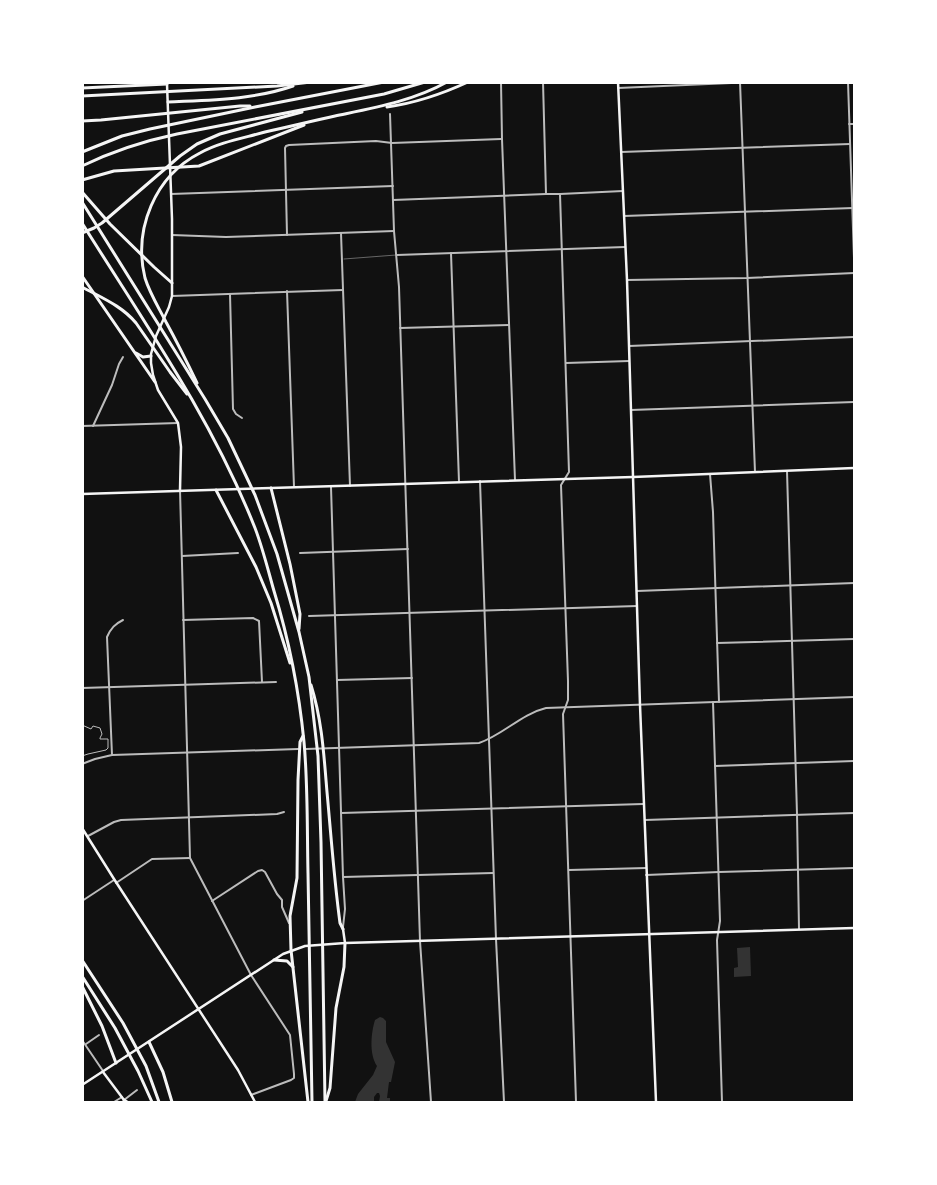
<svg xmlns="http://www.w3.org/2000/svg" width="937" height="1185" viewBox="0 0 937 1185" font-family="Helvetica,sans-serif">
	<rect width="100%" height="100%" fill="#111"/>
	<g fill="#333">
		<path d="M750,947L751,976L734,977V968L738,967L737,948Z"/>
		<path d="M380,1017L383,1018L386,1021V1042L395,1062L391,1082H389L387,1098H390V1102H378H379L380,1096L379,1093H377L374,1097V1101L376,1102H355L358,1094L373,1075L377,1066C369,1054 371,1033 375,1020Z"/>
	</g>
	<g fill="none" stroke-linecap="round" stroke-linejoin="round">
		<path stroke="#bcbcbc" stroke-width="0.5" d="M344,259L396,255"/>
		<path stroke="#bcbcbc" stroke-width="1" d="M82,725L91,729L93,726L100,728L102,734L100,738V739H108V748L106,750L88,754L82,756"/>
		<g stroke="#bcbcbc" stroke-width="2">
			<path d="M501,82L502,139L515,480"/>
			<path d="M543,82L546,194"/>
			<path d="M740,82L755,472"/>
			<path d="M848,82L854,258"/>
			<path d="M618,88L754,82"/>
			<path d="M390,114L394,231L399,287L420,941L431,1102"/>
			<path d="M849,124H854"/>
			<path d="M621,152L850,144"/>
			<path d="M171,194L393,186"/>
			<path d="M560,194L569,472L561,485L568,681V700L563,714L576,1102"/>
			<path d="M393,200L546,194H560L623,191"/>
			<path d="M624,216L853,208"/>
			<path d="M341,233L350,486"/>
			<path d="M172,235L226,237L394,231"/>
			<path d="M287,235L285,148L286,146L289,145L376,141L392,143L501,139"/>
			<path d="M451,253L459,482"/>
			<path d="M397,255L625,247"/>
			<path d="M627,280L747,278L854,273"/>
			<path d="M287,291L294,487"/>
			<path d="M230,294L233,409L236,414L242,418"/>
			<path d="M172,296L343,290"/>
			<path d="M400,328L509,325"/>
			<path d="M629,346L854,337"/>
			<path d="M566,363L629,361"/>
			<path d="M631,410L854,402"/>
			<path d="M82,426L178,423"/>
			<path d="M93,426L112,385L119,364L123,357"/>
			<path d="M787,471L797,814L799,929"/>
			<path d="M710,474L713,512L719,702"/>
			<path d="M480,481L489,740"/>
			<path d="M331,487L343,877L345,909L343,927"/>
			<path d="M300,553L408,549"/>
			<path d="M182,556L238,553"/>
			<path d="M637,591L854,583"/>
			<path d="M309,616L637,606"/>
			<path d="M183,620L253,618L259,621L262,682"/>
			<path d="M717,643L854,639"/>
			<path d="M337,680L412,678"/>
			<path d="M82,688L276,682"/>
			<path d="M713,702L720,921L717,940L722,1102"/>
			<path d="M112,755L107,637C111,628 115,624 123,620"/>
			<path d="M715,766L854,761"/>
			<path d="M341,813L643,804"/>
			<path d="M645,820L854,813"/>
			<path d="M88,836L114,822L121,820L277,814L284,812"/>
			<path d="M569,870L646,868"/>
			<path d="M646,875L719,872L854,868"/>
			<path d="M343,877L493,873"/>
			<path d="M116,883L152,859L190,858"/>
			<path d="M82,901L114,880"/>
			<path d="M212,901L258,871L262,870L265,872L277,894L282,900V907L289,923"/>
			<path d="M251,975L290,1035L294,1074V1078L291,1080L251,1095"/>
			<path d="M82,1040L103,1071"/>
			<path d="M86,1044L99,1035"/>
			<path d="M124,1100L137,1090"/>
			<path d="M114,1102L122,1097"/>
		</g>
		<g stroke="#bcbcbc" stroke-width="2">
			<path d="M180,490L190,858L251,975"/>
			<path d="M489,740L496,939L504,1102"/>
			<path d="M306,749L479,743C503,735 521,714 546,708L854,697"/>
			<path d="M82,764L95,759L112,755L298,749"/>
		</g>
		<g stroke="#f5f5f5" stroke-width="2.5">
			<path d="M167,84L172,219V296L169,307L156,336L151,354V363L153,375L158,390L178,423L181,447L180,490"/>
			<path d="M271,488L633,477L854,468"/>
			<path d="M82,828L114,879L238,1070L255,1102"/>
			<path d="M345,943L854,928"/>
		</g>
		<g stroke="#f5f5f5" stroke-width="2.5">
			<path d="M618,82L627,280L640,705L656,1102"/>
			<path d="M82,494L271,488"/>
			<path d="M103,1072L124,1100"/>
			<path d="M82,1085L283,954L305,946L345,943L343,929"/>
		</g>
		<g stroke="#f5f5f5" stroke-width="3">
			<path d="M82,88L167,84"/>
			<path d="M82,96L277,86L311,82"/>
			<path d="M168,102C209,100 253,100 293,86"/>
			<path d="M387,107C416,103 442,94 468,82"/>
			<path d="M82,121L101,120L240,106H250"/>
			<path d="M82,152L122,136L150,129L255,107L384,82"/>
			<path d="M82,166C113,151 144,141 177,134L384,94L425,82"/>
			<path d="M82,180L114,171L199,166L304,125"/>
			<path d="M82,192L110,224L154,267L172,283"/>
			<path d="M82,202L205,399L228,438L255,495L277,554L299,632L309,677L318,756L321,842L325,1102"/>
			<path d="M82,223C144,322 212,419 255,528C263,549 268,570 274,591C289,640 299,691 304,742C308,785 307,830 308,873C310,950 311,1026 312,1102"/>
			<path d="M82,233L94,228L102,223L180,156L197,144L220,134L302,112"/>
			<path d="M82,276L155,382"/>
			<path d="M82,287C102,298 122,306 136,323L170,372L187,394"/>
			<path d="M136,353L143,357L151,356"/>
			<path d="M197,383C187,362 177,342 166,322C159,308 150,294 145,278C133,229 155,176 200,153C220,142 244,138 265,132C288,127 312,121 335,116C373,108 413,101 447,82"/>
			<path d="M271,488L290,564L300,614L299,629"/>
			<path d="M216,490L256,567L271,603L290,663"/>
			<path d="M311,685C322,720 324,756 327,792C331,835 334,879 340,923L343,929"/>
			<path d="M303,736L300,742L298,780L297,878L290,916L291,950L308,1102"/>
			<path d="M82,960L123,1023L146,1066L159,1102"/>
			<path d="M274,960L287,961L293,967"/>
			<path d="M82,976L115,1028L138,1071L152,1102"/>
			<path d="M82,986L102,1026L116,1063"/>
			<path d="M149,1042L163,1072L172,1102"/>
			<path d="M124,1100L127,1102"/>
			<path d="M326,1101L330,1088L336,1008L344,967L345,943"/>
		</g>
	</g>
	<rect width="937" height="1185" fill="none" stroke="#ffffff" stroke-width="168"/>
</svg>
